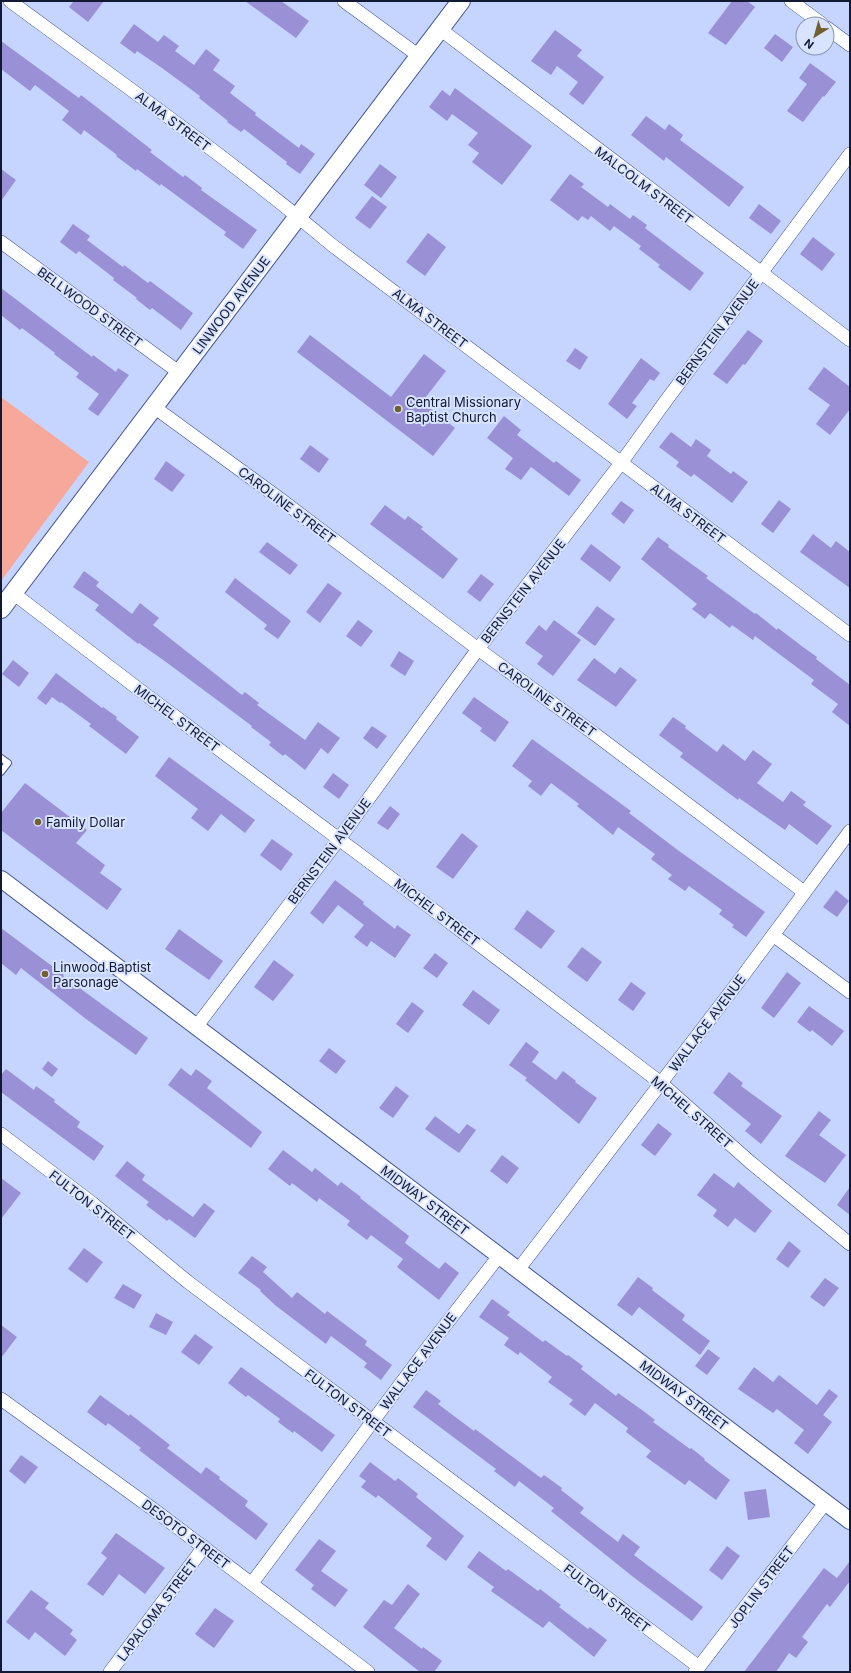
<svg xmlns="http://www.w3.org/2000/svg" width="851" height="1673" viewBox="0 0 851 1673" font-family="Inter,sans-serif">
	<rect width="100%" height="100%" fill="#c6d5ff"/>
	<path fill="#f6a89b" d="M1,397L89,462L1,581Z"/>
	<g fill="#9990d5">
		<path d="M74,1H104L88,22L69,7Z"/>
		<path d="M245,1H281L309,21L296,38Z"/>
		<path d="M732,1H747L755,7L726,45L708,33Z"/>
		<path d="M134,24L158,42L164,35L179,46L175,51L194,65L206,49L220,60L213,70L235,86L230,93L256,113L255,115L299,148L301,144L315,154L300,174L286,164L287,162L244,129L241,132L227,122L228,121L199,98L200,96L162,68L137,51L135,54L120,43Z"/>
		<path d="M555,30L582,50L577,56L604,77L583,105L569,94L578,82L557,66L551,75L531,61Z"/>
		<path d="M775,34L793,47L782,62L764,48Z"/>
		<path d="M1,41L79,98L81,95L152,150L150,152L183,177L185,175L202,188L201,190L257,230L243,249L224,235L226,232L161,184L160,186L137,169L136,171L116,156L117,155L84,130L81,135L62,120L69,111L35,85L30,91L1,69Z"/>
		<path d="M810,63L836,82L824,97L823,96L803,122L787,111L807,84L799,78Z"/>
		<path d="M455,88L532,146L502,185L472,162L479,153L468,145L478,133L452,114L447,121L429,107L442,90L450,96Z"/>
		<path d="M646,116L665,130L669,124L683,135L680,140L744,187L729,207L666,157L664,161L631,135Z"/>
		<path d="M380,164L397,177L381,198L364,185Z"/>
		<path d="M1,169L16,180L1,201Z"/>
		<path d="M570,174L584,184L581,187L608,207L610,204L630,219L633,215L647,225L645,228L704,273L690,291L658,267L660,265L639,249L641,246L614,226L610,231L591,216L588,220L582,216L578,221L550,200Z"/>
		<path d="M372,196L387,207L370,229L355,218Z"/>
		<path d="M759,204L781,221L771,234L749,218Z"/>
		<path d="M73,224L90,236L87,240L123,267L124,265L148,283L150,281L193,313L181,330L152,308L150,310L136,299L137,298L113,280L114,278L79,251L76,254L60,242Z"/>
		<path d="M428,233L446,247L425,276L406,262Z"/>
		<path d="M813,237L835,254L822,271L800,254Z"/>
		<path d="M1,288L92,357L93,355L116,372L118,368L129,375L98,416L88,409L99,394L76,377L79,373L54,354L55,353L22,328L20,330L1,315Z"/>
		<path d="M748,330L763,341L745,365L743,364L727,384L713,374Z"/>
		<path d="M310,335L391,397L424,354L446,371L422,402L455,428L433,456L297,352Z"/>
		<path d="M575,348L588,357L580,370L566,361Z"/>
		<path d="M641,358L660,373L654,381L650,379L632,403L637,406L627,419L608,404Z"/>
		<path d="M824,367L850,387V409L830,435L816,424L830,405L808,389Z"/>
		<path d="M504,416L521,430L517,435L554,463L556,461L581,480L569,496L531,467L521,480L505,469L513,458L487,438Z"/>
		<path d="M671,432L691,447L696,439L711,450L707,456L731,474L733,471L748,482L732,503L694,474L691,477L676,466L679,462L659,447Z"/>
		<path d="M310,445L329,459L319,473L300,459Z"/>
		<path d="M166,461L185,475L172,492L154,479Z"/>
		<path d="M779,500L791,509L773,533L761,524Z"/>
		<path d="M621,501L634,510L624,524L611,514Z"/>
		<path d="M385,505L405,520L408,516L423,527L421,529L458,559L443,579L370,524Z"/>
		<path d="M813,534L831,548L836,541L850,552V588L800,552Z"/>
		<path d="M658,537L669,545L668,547L708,576L706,578L755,614L756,613L777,630L778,628L803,647L817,657L816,659L850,685V726L832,712L838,704L811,684L814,680L755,636L753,640L732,625L730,628L710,613L705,619L692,609L697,604L641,559Z"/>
		<path d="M267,542L298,565L290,575L259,552Z"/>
		<path d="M591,544L621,567L610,582L580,559Z"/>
		<path d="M84,571L99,582L96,586L132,614L140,603L159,618L153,625L242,695L245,692L259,703L257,705L305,740L318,722L340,738L328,754L321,748L305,770L285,754L283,756L269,745L271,742L251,727L252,726L166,662L139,643L138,644L95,610L99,605L73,587Z"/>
		<path d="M481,574L494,584L480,602L467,592Z"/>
		<path d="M235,578L291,621L278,639L264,629L267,625L225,592Z"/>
		<path d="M328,583L342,593L320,623L306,612Z"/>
		<path d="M597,606L615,619L595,646L577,633Z"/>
		<path d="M358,620L373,631L361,647L346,636Z"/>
		<path d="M554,620L581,640L553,676L537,664L543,656L525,643L539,625L546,631Z"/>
		<path d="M399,651L414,661L405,676L390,666Z"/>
		<path d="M594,658L615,674L620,667L637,680L616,707L577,680Z"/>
		<path d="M13,660L29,673L19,687L2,674Z"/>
		<path d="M56,673L102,708L103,707L117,717L116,719L139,737L126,754L89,726L91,724L61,702L60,703L52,697L46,705L37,698Z"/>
		<path d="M474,697L509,722L495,742L480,731L482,728L462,713Z"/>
		<path d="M673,717L686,726L685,728L717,752L723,744L745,761L753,750L772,764L757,783L783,802L791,791L806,802L803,805L832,826L817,845L789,824L785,830L739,798L738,800L680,757L683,753L659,735Z"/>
		<path d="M372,726L387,736L377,749L363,738Z"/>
		<path d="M532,739L631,811L629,813L679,851L765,912L746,937L732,927L734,925L719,914L722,910L689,886L685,891L668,879L672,875L651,859L655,854L618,827L613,835L577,806L579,804L551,783L541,796L528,786L532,781L512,766Z"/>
		<path d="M169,757L255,820L245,833L221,814L208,831L191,818L198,809L155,776Z"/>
		<path d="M333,773L349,785L339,799L323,787Z"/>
		<path d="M25,783L87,830L76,843L105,865L100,873L122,889L107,910L1,830V813Z"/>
		<path d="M390,806L400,814L388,830L377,823Z"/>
		<path d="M462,833L478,846L453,879L436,867Z"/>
		<path d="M272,839L293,854L281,871L260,855Z"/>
		<path d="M335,880L364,902L363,904L395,929L397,925L411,935L395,958L371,941L367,947L354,937L364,925L338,905L323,924L310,913Z"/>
		<path d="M836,890L849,901L837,917L823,907Z"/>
		<path d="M527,910L555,931L541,949L514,929Z"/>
		<path d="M1,928L64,975L63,976L148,1038L136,1055L86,1019L21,968L16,975L1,963Z"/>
		<path d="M179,929L223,961L209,980L165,949Z"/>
		<path d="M582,947L602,962L587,982L567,967Z"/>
		<path d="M435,953L448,963L437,978L423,968Z"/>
		<path d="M274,960L294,975L273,1001L254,987Z"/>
		<path d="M787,972L801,983L774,1018L761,1008Z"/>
		<path d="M631,982L646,993L633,1011L618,1000Z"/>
		<path d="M473,990L500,1010L489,1025L462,1005Z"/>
		<path d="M412,1002L424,1011L408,1033L396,1024Z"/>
		<path d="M809,1006L844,1031L832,1046L812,1030L810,1032L797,1022Z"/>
		<path d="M526,1042L539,1052L532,1062L556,1080L563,1071L576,1081L575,1082L597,1098L579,1124L525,1080L527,1078L509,1065Z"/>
		<path d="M329,1048L346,1061L336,1074L319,1061Z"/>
		<path d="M48,1061L58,1069L52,1077L42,1069Z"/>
		<path d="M181,1068L191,1076L196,1069L212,1081L207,1088L262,1132L251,1148L168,1085Z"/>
		<path d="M6,1069L34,1090L36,1086L55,1100L54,1102L80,1122L77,1127L104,1146L94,1161L1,1092V1075Z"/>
		<path d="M729,1072L743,1083L741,1086L782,1116L761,1144L745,1131L751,1124L713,1093Z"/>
		<path d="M396,1086L409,1096L393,1118L379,1108Z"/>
		<path d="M819,1111L831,1120L819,1135L846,1155L825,1183L785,1156Z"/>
		<path d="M435,1116L459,1134L467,1124L476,1130L459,1153L425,1129Z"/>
		<path d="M658,1123L672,1134L655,1156L641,1145Z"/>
		<path d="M283,1150L312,1172L315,1168L338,1186L341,1182L361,1197L360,1198L409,1236L405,1243L439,1269L445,1262L459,1273L439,1300L397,1267L403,1259L371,1235L367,1240L347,1225L350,1221L319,1198L317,1202L292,1183L290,1186L268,1169Z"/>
		<path d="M502,1155L519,1168L507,1184L490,1171Z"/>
		<path d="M127,1161L145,1175L142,1180L193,1217L204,1203L215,1211L195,1238L169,1219L167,1221L146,1205L149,1202L115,1176Z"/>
		<path d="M714,1173L734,1188L738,1182L772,1211L755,1233L735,1218L728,1227L713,1216L717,1210L697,1195Z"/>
		<path d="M1,1178L21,1193L1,1219Z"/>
		<path d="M850,1187V1215L837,1205Z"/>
		<path d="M789,1241L801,1251L788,1268L776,1259Z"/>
		<path d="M84,1248L103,1262L87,1283L68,1269Z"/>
		<path d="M252,1256L267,1267L263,1272L292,1298L297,1292L325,1314L327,1311L367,1341L365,1345L392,1365L381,1380L364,1367L367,1363L331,1336L326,1344L275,1305L260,1291L261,1290L238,1273Z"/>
		<path d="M638,1277L653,1288L652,1290L685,1315L682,1320L710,1341L700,1355L639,1307L632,1316L617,1305Z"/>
		<path d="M825,1278L839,1288L824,1307L810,1297Z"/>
		<path d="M123,1284L142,1295L134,1309L114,1298Z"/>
		<path d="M492,1299L510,1312L507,1315L543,1342L545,1340L567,1356L568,1355L583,1366L581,1369L616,1396L618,1393L642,1410L655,1420L653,1422L690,1449L691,1448L705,1459L704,1460L730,1480L716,1500L689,1480L685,1485L646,1457L651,1451L626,1432L628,1428L595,1403L585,1416L569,1404L573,1400L548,1382L552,1377L520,1352L518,1355L504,1345L509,1338L479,1317Z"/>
		<path d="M156,1313L173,1322L166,1335L149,1327Z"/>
		<path d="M1,1325L17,1337L1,1358Z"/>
		<path d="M195,1334L213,1347L199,1365L181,1352Z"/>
		<path d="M708,1349L720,1358L707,1375L695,1366Z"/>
		<path d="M241,1367L335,1435L322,1452L294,1431L293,1433L278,1422L280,1419L248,1395L246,1397L228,1383Z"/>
		<path d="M754,1367L773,1382L779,1375L817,1405L829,1389L838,1396L823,1415L832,1422L808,1454L794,1443L804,1430L777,1409L773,1413L738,1389Z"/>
		<path d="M426,1390L441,1401L438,1404L474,1431L475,1429L541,1478L544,1475L562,1488L561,1490L584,1508L580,1513L618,1542L623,1534L640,1547L634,1555L703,1607L692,1621L632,1576L551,1511L554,1508L519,1481L515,1487L494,1471L496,1469L413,1407Z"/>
		<path d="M100,1395L129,1416L130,1414L143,1424L170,1445L167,1448L201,1474L206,1467L220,1477L219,1479L248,1501L245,1506L268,1524L256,1540L139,1450L141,1448L108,1423L106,1426L87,1412Z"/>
		<path d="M21,1455L38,1467L25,1484L9,1471Z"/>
		<path d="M370,1462L395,1481L398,1478L418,1494L416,1497L464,1536L446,1561L426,1546L432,1538L378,1495L376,1498L361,1487L366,1481L359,1476Z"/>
		<path d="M766,1489L770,1517L748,1520L744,1492Z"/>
		<path d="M116,1533L165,1568L145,1594L119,1574L103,1596L87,1584L107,1558L101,1553Z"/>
		<path d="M319,1539L336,1551L321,1571L348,1590L335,1607L311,1589L314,1585L295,1570Z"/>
		<path d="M727,1546L740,1556L722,1580L709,1570Z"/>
		<path d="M479,1551L506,1571L508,1569L538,1591L540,1589L561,1605L559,1607L588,1629L590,1627L607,1640L594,1657L549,1621L543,1628L491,1591L494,1587L467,1567Z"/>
		<path d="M850,1561V1581L830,1607L827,1604L802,1637L808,1642L796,1658L789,1653L776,1672H744L824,1568L837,1578Z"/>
		<path d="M408,1584L420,1594L394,1628L422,1649L423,1647L442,1661L434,1672H420L363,1627L384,1600L392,1605Z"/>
		<path d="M31,1590L49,1603L45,1608L73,1630L70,1634L77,1640L65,1656L35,1632L29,1640L6,1622Z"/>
		<path d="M215,1608L234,1621L214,1648L195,1634Z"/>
	</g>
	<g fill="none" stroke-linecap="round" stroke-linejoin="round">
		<defs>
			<path id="service" d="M1,758L8,763L1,772"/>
			<g id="minor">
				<path d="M10,1C118,81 229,158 332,245L850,635"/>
				<path d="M344,1L419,56"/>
				<path d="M791,1L822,24"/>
				<path d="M827,28L850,45"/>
				<path d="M440,29L850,340"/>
				<path d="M1,242L180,373"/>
				<path d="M154,407L280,499L478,649L596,735L804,892"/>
				<path d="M13,593L141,691L423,902L661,1083L750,1162L850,1244"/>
				<path d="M773,935L850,992"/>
				<path d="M196,1027L339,839L478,649L621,463L665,402L850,154"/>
				<path d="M1,1134L92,1203L188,1282L699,1667"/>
				<path d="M518,1270L742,977L850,831"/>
				<path d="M1,1399L157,1512L368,1672"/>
				<path d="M252,1583L429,1346L499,1256"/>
				<path d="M110,1672L204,1547"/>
				<path d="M695,1672L826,1502"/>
			</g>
			<path id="tertiary" d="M1,879L850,1521"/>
			<path id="secondary" d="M1,609L461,1"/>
		</defs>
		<use href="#service" stroke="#435592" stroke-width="8"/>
		<use href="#minor" stroke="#435592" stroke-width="14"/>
		<use href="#tertiary" stroke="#435592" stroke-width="18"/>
		<use href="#secondary" stroke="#435592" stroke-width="20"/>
		<use href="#service" stroke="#fff" stroke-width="6"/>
		<use href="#minor" stroke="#fff" stroke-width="13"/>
		<use href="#tertiary" stroke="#fff" stroke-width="16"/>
		<use href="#secondary" stroke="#fff" stroke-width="18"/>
	</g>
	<g fill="#715f2d" stroke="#d8e3ff" stroke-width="1.5">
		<circle cx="398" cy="409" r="4"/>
		<circle cx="38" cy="822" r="4"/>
		<circle cx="45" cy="974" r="4"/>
	</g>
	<g text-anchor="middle" stroke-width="4" stroke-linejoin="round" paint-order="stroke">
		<g font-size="13" fill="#121932" stroke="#d8e3ff">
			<text transform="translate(173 121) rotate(37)" y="5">ALMA STREET</text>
			<text transform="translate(644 185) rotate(37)" y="5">MALCOLM STREET</text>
			<text transform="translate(231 305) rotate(-53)" y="5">LINWOOD AVENUE</text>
			<text transform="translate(90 307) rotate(36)" y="5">BELLWOOD STREET</text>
			<text transform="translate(430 318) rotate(37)" y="5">ALMA STREET</text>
			<text transform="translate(717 332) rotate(-53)" y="5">BERNSTEIN AVENUE</text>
			<text transform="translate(287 505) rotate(37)" y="5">CAROLINE STREET</text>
			<text transform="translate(688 513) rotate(37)" y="5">ALMA STREET</text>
			<text transform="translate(523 591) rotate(-52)" y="5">BERNSTEIN AVENUE</text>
			<text transform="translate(547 699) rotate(36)" y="5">CAROLINE STREET</text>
			<text transform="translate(177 718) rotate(37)" y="5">MICHEL STREET</text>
			<text transform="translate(329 851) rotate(-53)" y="5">BERNSTEIN AVENUE</text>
			<text transform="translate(437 912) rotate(37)" y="5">MICHEL STREET</text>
			<text transform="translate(707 1023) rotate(-53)" y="5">WALLACE AVENUE</text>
			<text transform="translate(692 1112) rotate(41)" y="5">MICHEL STREET</text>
			<text transform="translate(425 1200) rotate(37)" y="5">MIDWAY STREET</text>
			<text transform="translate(92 1205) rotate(38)" y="5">FULTON STREET</text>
			<text transform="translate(418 1361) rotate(-53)" y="5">WALLACE AVENUE</text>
			<text transform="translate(684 1395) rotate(37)" y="5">MIDWAY STREET</text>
			<text transform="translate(348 1403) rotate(37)" y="5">FULTON STREET</text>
			<text transform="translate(186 1534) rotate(37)" y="5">DESOTO STREET</text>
			<text transform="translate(761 1587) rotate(-53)" y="5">JOPLIN STREET</text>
			<text transform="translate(607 1598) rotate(37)" y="5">FULTON STREET</text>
			<text transform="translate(157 1610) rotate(-53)" y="5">LAPALOMA STREET</text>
		</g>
		<g font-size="13" fill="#121932" stroke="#d8e3ff" text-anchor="start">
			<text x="406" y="407">Central Missionary<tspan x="406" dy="15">Baptist Church</tspan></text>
			<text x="46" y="827">Family Dollar</text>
			<text x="53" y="972">Linwood Baptist<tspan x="53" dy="15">Parsonage</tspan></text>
		</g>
	</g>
	<rect width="851" height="1673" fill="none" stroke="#121932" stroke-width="4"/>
	<g transform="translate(815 36) rotate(217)"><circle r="19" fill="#d8e3ff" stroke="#8992ad"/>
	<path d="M0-3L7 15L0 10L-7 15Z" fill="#715f2d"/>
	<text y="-6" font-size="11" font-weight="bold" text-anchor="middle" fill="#121932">N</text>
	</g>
</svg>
